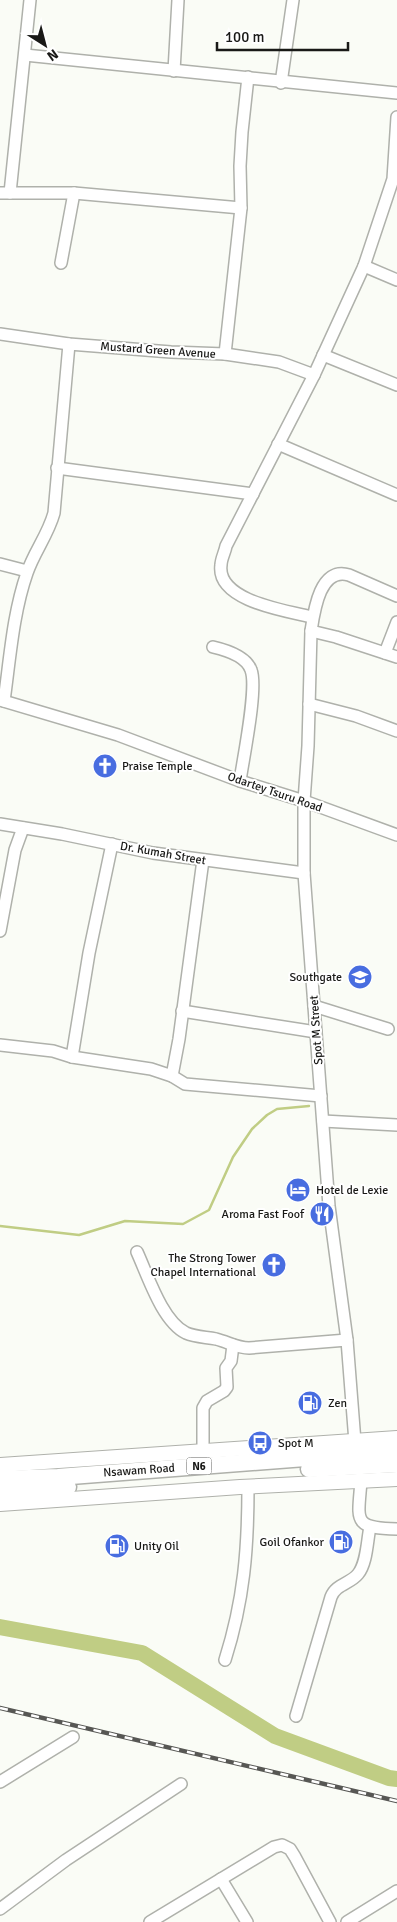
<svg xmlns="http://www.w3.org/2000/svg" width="397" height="1922" viewBox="0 0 397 1922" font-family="Signika,sans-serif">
	<rect width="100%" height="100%" fill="#fafcf6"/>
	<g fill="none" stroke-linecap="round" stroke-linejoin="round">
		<path stroke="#c0cd84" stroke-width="2.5" d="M0,1226L79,1235L125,1221L183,1224L209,1210L233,1157L252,1129L267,1115L277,1109L309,1106"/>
		<path stroke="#c0cd84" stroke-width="16" d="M0,1627L142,1653L275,1736L389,1778L397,1779"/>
		<defs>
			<g id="minor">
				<path d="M25,55L397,93"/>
				<path d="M174,71L178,0"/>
				<path d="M281,83L293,0"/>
				<path d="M0,193H74L241,208"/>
				<path d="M10,193L30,0"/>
				<path d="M61,263L74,193"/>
				<path d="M364,266L397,280"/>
				<path d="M0,334L69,344L171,352L225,354L279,362L314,375"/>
				<path d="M225,354L241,208L240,166L242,132L248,77"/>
				<path d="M323,355L397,385"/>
				<path d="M278,444L397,495"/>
				<path d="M57,468L253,494"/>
				<path d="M0,564L27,571"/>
				<path d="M312,617C287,611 216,601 221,565C221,559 225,552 226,546L314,375L364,266L393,179L397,117"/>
				<path d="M311,631L336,637L397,657"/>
				<path d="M213,647C226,650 246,656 251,670C258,688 243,759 240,781"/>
				<path d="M385,653L397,622"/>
				<path d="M0,700L118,735L240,781L304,801L397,835"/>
				<path d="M4,701C10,658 13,613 27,573C34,552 48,535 54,513L69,344"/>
				<path d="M309,704L356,716L397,731"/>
				<path d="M0,824L62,834L153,853L304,873"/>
				<path d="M0,931L15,850L23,828"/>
				<path d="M314,1006L388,1029"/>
				<path d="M182,1011L316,1032"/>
				<path d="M0,1045L53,1051L72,1057L151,1069L172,1076L179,1039L203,860"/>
				<path d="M72,1057L89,953L112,844"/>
				<path d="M172,1076L185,1084L321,1096"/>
				<path d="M323,1121L397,1125"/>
				<path d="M137,1252C148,1276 162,1321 186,1333C195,1337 206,1337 216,1339C228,1342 237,1348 249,1348L347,1340"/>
				<path d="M355,1442L347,1340L329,1206L304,873V801L308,746L311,631C314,611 320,566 349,575L397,596"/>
				<path d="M203,1451V1408L207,1401L224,1391L227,1387L226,1368L231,1361L233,1345"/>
				<path d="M361,1481C358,1521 352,1528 397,1529"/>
				<path d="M225,1660C244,1600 248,1549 248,1487"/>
				<path d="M296,1716L331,1597C336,1584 350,1584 358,1574C367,1563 367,1541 370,1527"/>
				<path d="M0,1782L73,1737"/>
				<path d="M221,1879L247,1922"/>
				<path d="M0,1909L66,1860L181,1784"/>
				<path d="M150,1922L274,1847L282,1845L290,1849L295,1857L330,1922"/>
				<path d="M347,1922L397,1891"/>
			</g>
			<g id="major">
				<path d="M0,1465L397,1438"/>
				<path d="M0,1504L240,1487L397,1479"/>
			</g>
			<g id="highway">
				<path d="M309,1469L397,1464"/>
				<path d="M0,1479L58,1477L397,1451"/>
				<path d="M0,1492L68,1487"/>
			</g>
		</defs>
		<use href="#minor" stroke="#afb1ab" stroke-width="14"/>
		<use href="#major" stroke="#afb1ab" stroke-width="16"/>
		<use href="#highway" stroke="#afb1ab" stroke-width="19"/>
		<use href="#minor" stroke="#fff" stroke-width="11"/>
		<use href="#major" stroke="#fff" stroke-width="14"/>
		<use href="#highway" stroke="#fff" stroke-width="16"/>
		<defs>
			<path id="rail" d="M0,1708L397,1801"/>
		</defs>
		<use href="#rail" stroke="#575754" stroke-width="4.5"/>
		<use href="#rail" stroke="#fff" stroke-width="2.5" stroke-dasharray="8" stroke-linecap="butt"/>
	</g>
	<defs>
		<symbol id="church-disc" viewBox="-11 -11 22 22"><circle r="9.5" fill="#486de0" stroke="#fff"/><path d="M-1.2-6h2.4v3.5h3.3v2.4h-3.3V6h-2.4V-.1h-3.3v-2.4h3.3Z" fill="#fff"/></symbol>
		<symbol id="school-disc" viewBox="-11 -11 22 22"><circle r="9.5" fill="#486de0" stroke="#fff"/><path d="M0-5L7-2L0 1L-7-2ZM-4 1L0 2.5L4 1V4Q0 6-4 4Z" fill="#fff"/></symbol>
		<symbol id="hotel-disc" viewBox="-11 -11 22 22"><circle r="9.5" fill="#486de0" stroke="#fff"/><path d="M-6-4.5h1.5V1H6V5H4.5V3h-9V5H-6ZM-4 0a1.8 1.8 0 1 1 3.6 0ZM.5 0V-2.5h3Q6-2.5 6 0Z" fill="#fff"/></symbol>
		<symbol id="restaurant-disc" viewBox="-11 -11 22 22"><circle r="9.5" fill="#486de0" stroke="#fff"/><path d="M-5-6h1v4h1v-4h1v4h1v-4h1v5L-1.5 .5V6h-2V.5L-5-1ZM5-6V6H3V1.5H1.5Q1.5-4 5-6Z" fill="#fff"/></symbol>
		<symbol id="fuel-disc" viewBox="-11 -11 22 22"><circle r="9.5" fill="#486de0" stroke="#fff"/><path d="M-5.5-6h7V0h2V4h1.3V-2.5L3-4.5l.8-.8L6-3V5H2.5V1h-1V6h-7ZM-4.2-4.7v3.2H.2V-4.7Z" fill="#fff"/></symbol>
		<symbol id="bus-disc" viewBox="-11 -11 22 22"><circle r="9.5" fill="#486de0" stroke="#fff"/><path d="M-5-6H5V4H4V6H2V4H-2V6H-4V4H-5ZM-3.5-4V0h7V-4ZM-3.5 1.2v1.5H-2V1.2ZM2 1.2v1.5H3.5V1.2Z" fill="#fff"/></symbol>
	</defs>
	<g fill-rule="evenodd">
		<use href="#church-disc" x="91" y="752" width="28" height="28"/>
		<use href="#school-disc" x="346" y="963" width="28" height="28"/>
		<use href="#hotel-disc" x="284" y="1176" width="28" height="28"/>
		<use href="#restaurant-disc" x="308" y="1200" width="28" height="28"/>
		<use href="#church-disc" x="260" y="1251" width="28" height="28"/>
		<use href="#fuel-disc" x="296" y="1389" width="28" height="28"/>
		<use href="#bus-disc" x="246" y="1429" width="28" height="28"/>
		<use href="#fuel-disc" x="327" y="1528" width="28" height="28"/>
		<use href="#fuel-disc" x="103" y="1532" width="28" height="28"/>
	</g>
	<g text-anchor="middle" stroke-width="4" stroke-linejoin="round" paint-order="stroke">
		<rect fill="#fff" stroke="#5e5e5d" stroke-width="1" x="186.5" y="1457.5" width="25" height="17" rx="4"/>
		<g font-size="11" font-weight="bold" fill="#191917">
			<text x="199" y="1470">N6</text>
		</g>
		<g font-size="12" fill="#191917" stroke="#fff">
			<text transform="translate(158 350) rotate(4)" y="4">Mustard Green Avenue</text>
			<text transform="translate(275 792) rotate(19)" y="4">Odartey Tsuru Road</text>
			<text transform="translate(163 853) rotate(10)" y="4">Dr. Kumah Street</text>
			<text transform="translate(316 1030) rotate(-94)" y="4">Spot M Street</text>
			<text transform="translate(139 1470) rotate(-4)" y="4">Nsawam Road</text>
		</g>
		<g font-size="12" fill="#191917" stroke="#fff" text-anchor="start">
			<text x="122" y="770">Praise Temple</text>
			<text x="342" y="981" text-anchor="end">Southgate</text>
			<text x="316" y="1194">Hotel de Lexie</text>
			<text x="304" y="1218" text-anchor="end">Aroma Fast Foof</text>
			<text x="256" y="1262" text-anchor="end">The Strong Tower<tspan x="256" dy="14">Chapel International</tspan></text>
			<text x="328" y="1407">Zen</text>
			<text x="278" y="1447">Spot M</text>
			<text x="324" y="1546" text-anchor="end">Goil Ofankor</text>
			<text x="134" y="1550">Unity Oil</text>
		</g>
	</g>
	<g transform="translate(45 45) rotate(144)" stroke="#ffffff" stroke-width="4" paint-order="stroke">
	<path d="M0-4L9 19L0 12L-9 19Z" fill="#191917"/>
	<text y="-8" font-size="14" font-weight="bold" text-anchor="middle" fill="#191917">N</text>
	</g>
	<path d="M217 42v8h131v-8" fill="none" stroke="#191917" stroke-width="2.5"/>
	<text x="225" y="42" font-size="15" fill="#191917" stroke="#ffffff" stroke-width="4" paint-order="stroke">100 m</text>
</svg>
